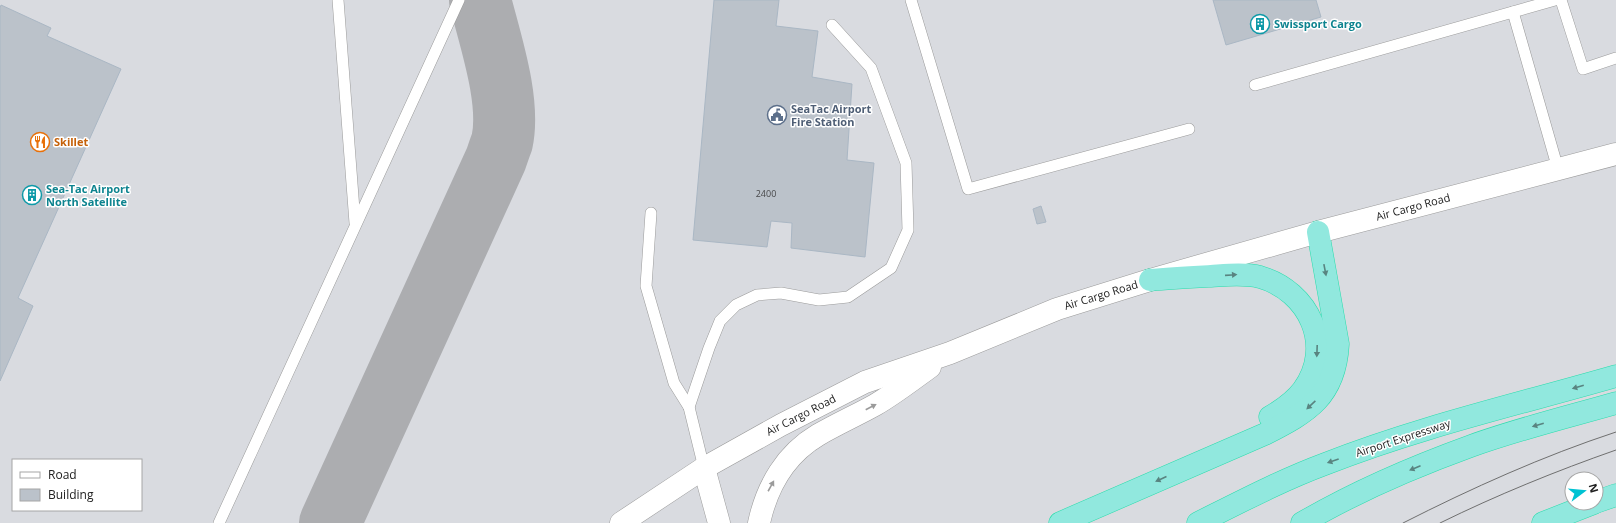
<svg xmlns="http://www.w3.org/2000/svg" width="1616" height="523" viewBox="0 0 1616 523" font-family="'Open Sans',sans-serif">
	<rect width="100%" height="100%" fill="#e8ebf2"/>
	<path fill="#d9dbe0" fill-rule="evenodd" d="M0,0H1616V523H0ZM13,460H141V510H13ZM1572,479H1596V503H1572Z"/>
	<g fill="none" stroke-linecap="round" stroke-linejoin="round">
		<path stroke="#acadb0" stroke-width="62" d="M330,523L496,159C498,153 500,147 502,142C511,101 490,40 480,0"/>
	</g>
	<g fill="#bbc2ca" stroke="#aab7c4">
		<path d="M714,0H779L776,26L818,31L812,77L852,84L847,160L874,163L865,257L791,248L792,223L771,221L767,247L693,240Z"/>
		<path d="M1213,0H1316L1321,17L1226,45Z"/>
		<path d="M1,5L51,28L47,36L121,69L18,298L33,306L0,381V8Z"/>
		<path d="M1041,206L1046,222L1037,224L1033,209Z"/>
	</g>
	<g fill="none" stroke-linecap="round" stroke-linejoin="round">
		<defs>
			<g id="service">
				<path d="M338,0L355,223"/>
				<path d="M911,0L968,189L1189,129"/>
				<path d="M1561,0L1583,69L1616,58"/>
				<path d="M1513,12L1558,169"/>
				<path d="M1255,85L1555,0"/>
				<path d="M651,213L646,286L674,383L689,407L704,468"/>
				<path d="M689,407L709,348L720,321L736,305L757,295L781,293L819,300L848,297L891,268L908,230L906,163L871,68L832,25"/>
				<path d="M219,523L459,0"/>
			</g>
			<g id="tertiary">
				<path d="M704,468L719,523"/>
				<path d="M621,523L704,468L781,425L865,382L950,353L1057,309L1150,280L1318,232L1616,154"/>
				<path d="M759,523C767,486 786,454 818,435C837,424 857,415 875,405C894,394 912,380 930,367"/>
			</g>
			<g id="motorway">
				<path d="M1150,280C1170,278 1191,277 1211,276C1227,275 1244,273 1260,277C1309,291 1335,346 1303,390C1294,402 1282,410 1270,417"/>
				<path d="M1596,502L1616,495"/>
				<path d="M1060,523L1265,434C1308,412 1335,397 1338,344L1318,232"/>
				<path d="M1198,523C1240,502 1282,480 1325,464C1419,427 1519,404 1616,376"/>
				<path d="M1302,523C1355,492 1413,467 1471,446C1518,429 1567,417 1616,403"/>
				<path d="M1543,523L1594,503"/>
			</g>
		</defs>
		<use href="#service" stroke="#9b9b9b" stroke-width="12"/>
		<use href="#tertiary" stroke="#9b9b9b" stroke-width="23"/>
		<use href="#motorway" stroke="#29dcac" stroke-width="23"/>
		<use href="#service" stroke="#fff" stroke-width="11"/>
		<use href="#tertiary" stroke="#fff" stroke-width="22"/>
		<use href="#motorway" stroke="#91e8de" stroke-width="22"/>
		<g stroke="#6f6f6f" stroke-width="1">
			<path d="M1403,523C1472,488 1543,456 1616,432"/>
			<path d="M1440,523C1497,495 1556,471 1616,450"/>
		</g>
	</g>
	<defs><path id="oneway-solid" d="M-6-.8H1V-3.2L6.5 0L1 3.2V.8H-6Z"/></defs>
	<g fill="#598480">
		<use href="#oneway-solid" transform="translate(1325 270) rotate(79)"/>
		<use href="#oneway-solid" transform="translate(1231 275) rotate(-4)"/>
		<use href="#oneway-solid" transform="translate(1317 351) rotate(92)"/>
		<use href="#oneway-solid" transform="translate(1578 387) rotate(164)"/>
		<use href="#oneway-solid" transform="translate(1311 405) rotate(137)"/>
		<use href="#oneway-solid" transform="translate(1538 425) rotate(164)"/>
		<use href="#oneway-solid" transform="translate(1333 461) rotate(161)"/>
		<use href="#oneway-solid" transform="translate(1415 468) rotate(157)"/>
		<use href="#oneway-solid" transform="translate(1161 479) rotate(156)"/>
	</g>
	<g fill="#9b9b9b">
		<use href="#oneway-solid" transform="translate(871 407) rotate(-28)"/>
		<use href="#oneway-solid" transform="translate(771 486) rotate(-61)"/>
	</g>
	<defs>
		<symbol id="building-ring" viewBox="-11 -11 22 22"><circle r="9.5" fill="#fff" stroke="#0f9aa8" stroke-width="1.5"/><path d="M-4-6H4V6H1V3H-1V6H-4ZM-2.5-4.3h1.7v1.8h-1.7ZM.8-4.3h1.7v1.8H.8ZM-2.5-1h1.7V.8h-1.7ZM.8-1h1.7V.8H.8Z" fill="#0f9aa8"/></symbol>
		<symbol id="civic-ring" viewBox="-11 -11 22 22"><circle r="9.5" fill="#fff" stroke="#5c6f8a" stroke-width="1.5"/><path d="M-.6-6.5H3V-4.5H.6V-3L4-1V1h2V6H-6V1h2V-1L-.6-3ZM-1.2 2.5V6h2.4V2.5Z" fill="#5c6f8a"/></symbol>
		<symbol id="restaurant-ring" viewBox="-11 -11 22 22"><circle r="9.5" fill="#fff" stroke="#e8710a" stroke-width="1.5"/><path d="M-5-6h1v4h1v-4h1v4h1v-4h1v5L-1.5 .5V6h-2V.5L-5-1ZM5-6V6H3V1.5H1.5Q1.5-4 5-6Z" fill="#e8710a"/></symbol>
	</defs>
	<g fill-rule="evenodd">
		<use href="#building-ring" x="1249" y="13" width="22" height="22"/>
		<use href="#civic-ring" x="766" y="104" width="22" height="22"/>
		<use href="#restaurant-ring" x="29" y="131" width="22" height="22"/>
		<use href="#building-ring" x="21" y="184" width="22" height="22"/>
	</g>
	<g text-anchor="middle" stroke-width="3" stroke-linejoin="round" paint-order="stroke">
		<g font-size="9" fill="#48494b">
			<text x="766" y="197">2400</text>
		</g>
		<g font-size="11" font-weight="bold" fill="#0d838f" stroke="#fff" text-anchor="start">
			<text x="1274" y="28">Swissport Cargo</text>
			<text x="46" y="193">Sea-Tac Airport<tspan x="46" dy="13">North Satellite</tspan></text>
		</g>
		<g font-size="11" font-weight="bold" fill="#4e5e75" stroke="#fff" text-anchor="start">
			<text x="791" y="113">SeaTac Airport<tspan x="791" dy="13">Fire Station</tspan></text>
		</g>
		<g font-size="11" font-weight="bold" fill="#c56008" stroke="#fff" text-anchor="start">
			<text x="54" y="146">Skillet</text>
		</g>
		<g font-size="11" fill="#212121" stroke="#fff">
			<text transform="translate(1413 207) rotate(-15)" y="4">Air Cargo Road</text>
			<text transform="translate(1101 295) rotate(-17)" y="4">Air Cargo Road</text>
			<text transform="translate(801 415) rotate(-27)" y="4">Air Cargo Road</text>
			<text transform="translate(1403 438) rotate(-18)" y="4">Airport Expressway</text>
		</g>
	</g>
	<rect x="12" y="459" width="130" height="52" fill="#ffffff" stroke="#a6a6a6"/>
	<rect x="20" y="472" width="20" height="6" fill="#ffffff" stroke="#a6a6a6"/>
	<text x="48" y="479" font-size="12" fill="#212121">Road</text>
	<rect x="20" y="489" width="20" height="12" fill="#bbc2ca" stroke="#a6a6a6"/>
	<text x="48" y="499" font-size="12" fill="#212121">Building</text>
	<g transform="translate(1584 491) rotate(74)"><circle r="19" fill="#ffffff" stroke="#a6a6a6"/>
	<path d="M0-3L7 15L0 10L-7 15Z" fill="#00c3d3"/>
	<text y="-6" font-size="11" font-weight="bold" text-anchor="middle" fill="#212121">N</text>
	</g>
</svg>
